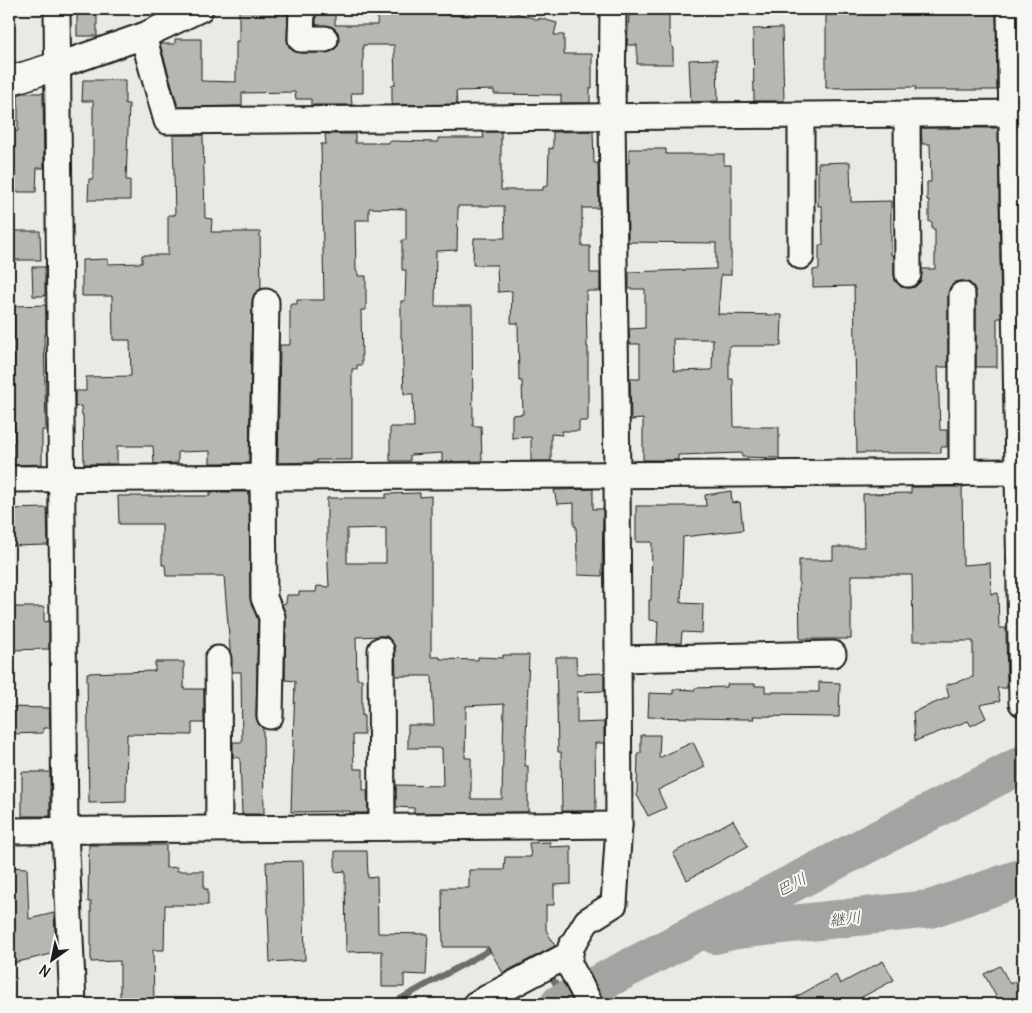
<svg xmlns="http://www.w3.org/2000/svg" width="1032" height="1013" viewBox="0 0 1032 1013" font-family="Delius,'Klee One',sans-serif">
	<rect width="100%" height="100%" fill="#e9e9e5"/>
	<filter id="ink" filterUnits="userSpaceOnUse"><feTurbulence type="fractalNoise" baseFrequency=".02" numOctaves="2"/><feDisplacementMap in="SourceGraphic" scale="10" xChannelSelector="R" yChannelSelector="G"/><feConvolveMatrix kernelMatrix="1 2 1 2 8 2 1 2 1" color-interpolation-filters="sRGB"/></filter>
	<g filter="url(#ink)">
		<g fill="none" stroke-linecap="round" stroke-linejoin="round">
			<g stroke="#6d6d6c" stroke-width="6">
				<path d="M548,972L566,1000"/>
				<path d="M391,1004L497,946"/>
			</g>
			<g stroke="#a3a3a1" stroke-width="38">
				<path d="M715,935L736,930L930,909L1023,877"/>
				<path d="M559,1004L1023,764"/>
			</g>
		</g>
		<g fill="#b6b6b3" stroke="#1c1c1c" fill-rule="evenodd">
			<rect x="77" y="9" width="20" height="27"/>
			<path d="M239,9H283V10H288L287,39L288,45L293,51L301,53H325L333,51L338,46L339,39L338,32L333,27L316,25V10H335V25H377L378,9H405V10L430,12V14L469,16V9H503L539,20V18L557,23L554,35H564V54H592V88H590V103H561V95L494,94V90L456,91L457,104L392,105V85H395L394,45H363V93H351L352,105H311V99H296L295,92L242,93V106L178,107L160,44H175V39H201V81L236,82V41H239Z"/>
			<path d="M636,9H669V32L673,50V64H637V45H627L629,15L636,14Z"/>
			<path d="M826,9H996L997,90H915L916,87L826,88Z"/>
			<path d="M782,28L784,101H754L753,29Z"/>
			<path d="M717,59L718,101L691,102L689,60Z"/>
			<path d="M83,80H125V104H129L126,180H130V200H88L89,179H93V101H82Z"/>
			<path d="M23,93H43L44,168H37L36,192H13V147H9V132L18,131V95Z"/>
			<path d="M921,128H998L1001,318H997V367H976V295L974,287L969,282L962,281L955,282L950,287L948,295V367H938L940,430H947V447H941V453H857L854,286L813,287V270L819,269V245H823L822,206H818V163L850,162L851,202L891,201V255H894V274L895,281L901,287L909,288L915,287L921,281L922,269H935V229H932V222H929V200H927V182H931V180L930,144H922Z"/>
			<path d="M593,131L594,163H598L599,208H582V246H590V273H600V291H586L587,347H588V421H579V431H562V435L551,434V461H531V437L512,438V415L523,414L522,381H519L518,323H511L512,291L498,292L497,265H473L474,238H505L504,206H458L457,250L436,251L435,306H472L473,426H481L482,461L442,462V453L410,455V461H390V427H414L413,394H404L402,338H401V301H405L406,270H402V240H406V209L369,208V220H355L356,271H358V276H366V310H361L362,365H357V369H352V460H317V462L278,463L280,345H290V304H297V300H324L321,144H326L325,134H355V143H389V141L438,142V138H484L483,132H501V190H543V187L548,186L549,148L553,149V132Z"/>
			<path d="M173,135H203L205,218L212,219L211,232H260L261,289L254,294L252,302L249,463H210V451L178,452V463L154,464L153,446H117V464H84L83,415H82L81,406L75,407V391H86V377L131,376L130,340H113L112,296H82V260L108,259V264L142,263V255H168V215H175Z"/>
			<path d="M629,149H666V154H724V165H731V275H721L718,314L782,315L781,346H729V379H733L734,427H779V458L742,457V453L678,455V460H643V419L631,420L630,379H640V344H630L629,329L645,328V289H629V272L716,269V243L628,242L627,163H629ZM673,339H713L712,370L674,371Z"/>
			<path d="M12,231H40L41,260H13Z"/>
			<path d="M32,267H45V296H33Z"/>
			<path d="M46,305V335H44L46,430H42V464L13,465V443H15L12,372H14V306Z"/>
			<path d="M911,487H962L963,565L990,563L991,594L998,593L999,628H1006L1007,688H997L1000,701L980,705L986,718L971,726L968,721L915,741L913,712L949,697L946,685L973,677V641H913L912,575H851V639H800L799,586V560H833V547H864L863,494L911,493Z"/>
			<path d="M593,489V509H603L602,576L578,575V555H577L576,526H574V503L557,504L554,490Z"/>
			<path d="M731,491L732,503L740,502L743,530L683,537L681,603L703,604L702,633L682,632L681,643L657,644L658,621L649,620V600H651L652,542H636V506H706L705,495Z"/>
			<path d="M210,492H249L250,598L258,620L256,716L258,723L263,729L264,814H242L240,758L233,757V742H242L241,672H232L224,576H166L165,565H162V524H119L118,496H210Z"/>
			<path d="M420,493V497L431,496V657H440V659L478,660V657L503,658V655H529L525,766H528V812L414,813V808L396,807V785L443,786L442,748H408V725H434L432,676H396L395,646L387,636H380L356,637L357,679H362V716H364V735H353L354,769H363V790H367L368,813H350V811L291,812L295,681L285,680L286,617L282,604L286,603L287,595H299V592H316L317,586L329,587L327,544V498H386V494ZM386,528V563H347V529ZM504,704L502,799H471V758H465L466,706Z"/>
			<path d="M47,508L48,545L9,546V509Z"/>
			<path d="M9,607H44V622L49,621V649L9,650Z"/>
			<path d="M556,657H576L577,674L604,673V691L577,692V723L604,722V743H595L596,811H562L561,752H558Z"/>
			<path d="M155,662H184V689H204V723H192V735L127,734L126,802L89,803L87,673L155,671Z"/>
			<path d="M819,682L840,683L839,717L753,716L754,719H741L648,717L649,693L673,694V689L695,690V688L727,687V684H755V686H765V692H819Z"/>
			<path d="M9,707L49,708L50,728H43V733L9,734Z"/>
			<path d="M641,735H660L659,758L693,742L705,767L658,790L666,808L648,816L637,795L638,753H641Z"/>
			<rect x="22" y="772" width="28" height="44"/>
			<path d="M733,820L748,846L687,880L673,853Z"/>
			<path d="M550,842V847L571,846V884L554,885V905H546V930L555,946L503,973L488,947H443L442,888H469V870H504L505,857H531L529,843Z"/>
			<path d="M89,845H166V868L177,867V871H204V889H208V905H165L164,950H153L154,1004H120V961L91,962V902H88Z"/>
			<path d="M335,851H367L368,878L377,877L378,933L428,934L426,975L404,974V987H382V951L346,952L345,871L335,872Z"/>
			<path d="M303,861L305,960L270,962L266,862Z"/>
			<path d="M9,867L27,868L29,919L54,913L56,953L9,964Z"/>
			<path d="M883,961L894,980L849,1004H783L836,975L840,984Z"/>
			<path d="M1000,966L1010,984L1023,977V1004H1000L984,974Z"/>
		</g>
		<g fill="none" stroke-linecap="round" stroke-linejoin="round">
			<defs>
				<g id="street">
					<path d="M57,9L65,830L73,1004"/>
					<path d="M302,9L301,39H325"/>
					<path d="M1010,9L1022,703"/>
					<path d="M143,36L167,121L1023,113"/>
					<path d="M57,66L143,36L200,9"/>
					<path d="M907,115L908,274"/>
					<path d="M801,256V116"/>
					<path d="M266,302L263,477L264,598L272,617L270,716"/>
					<path d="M962,473V295"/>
					<path d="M9,479L1023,472"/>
					<path d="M381,650L382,827"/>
					<path d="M218,659L219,828"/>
					<path d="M618,659L833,654"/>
					<path d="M9,831L619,825"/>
					<path d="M476,1004L570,954"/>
					<path d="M590,1004L568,962L571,947L587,921L614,904L619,825L617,475L612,118L613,9"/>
				</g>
				<path id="secondary" d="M9,81L57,66"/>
			</defs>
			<use href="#street" stroke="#1c1c1c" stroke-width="29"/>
			<use href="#secondary" stroke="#1c1c1c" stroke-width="31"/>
			<use href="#street" stroke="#f6f6f2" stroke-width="25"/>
			<use href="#secondary" stroke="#f6f6f2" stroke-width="28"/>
		</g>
	</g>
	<g text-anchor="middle" stroke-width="4" stroke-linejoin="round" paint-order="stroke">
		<g font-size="16" font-style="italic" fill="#525251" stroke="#f6f6f2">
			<text transform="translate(791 884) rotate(-27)" y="6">巴川</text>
			<text transform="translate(845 918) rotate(-6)" y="6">継川</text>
		</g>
	</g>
	<rect width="1032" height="1013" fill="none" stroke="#f6f6f2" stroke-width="30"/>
	<rect x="15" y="15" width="1002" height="983" fill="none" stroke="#1c1c1c" stroke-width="2" filter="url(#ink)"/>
	<g transform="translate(52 960) rotate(213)" stroke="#f6f6f2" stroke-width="4" paint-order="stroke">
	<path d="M0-4L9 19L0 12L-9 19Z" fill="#1c1c1c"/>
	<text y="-8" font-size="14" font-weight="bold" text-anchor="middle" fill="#1c1c1c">N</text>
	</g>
</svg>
